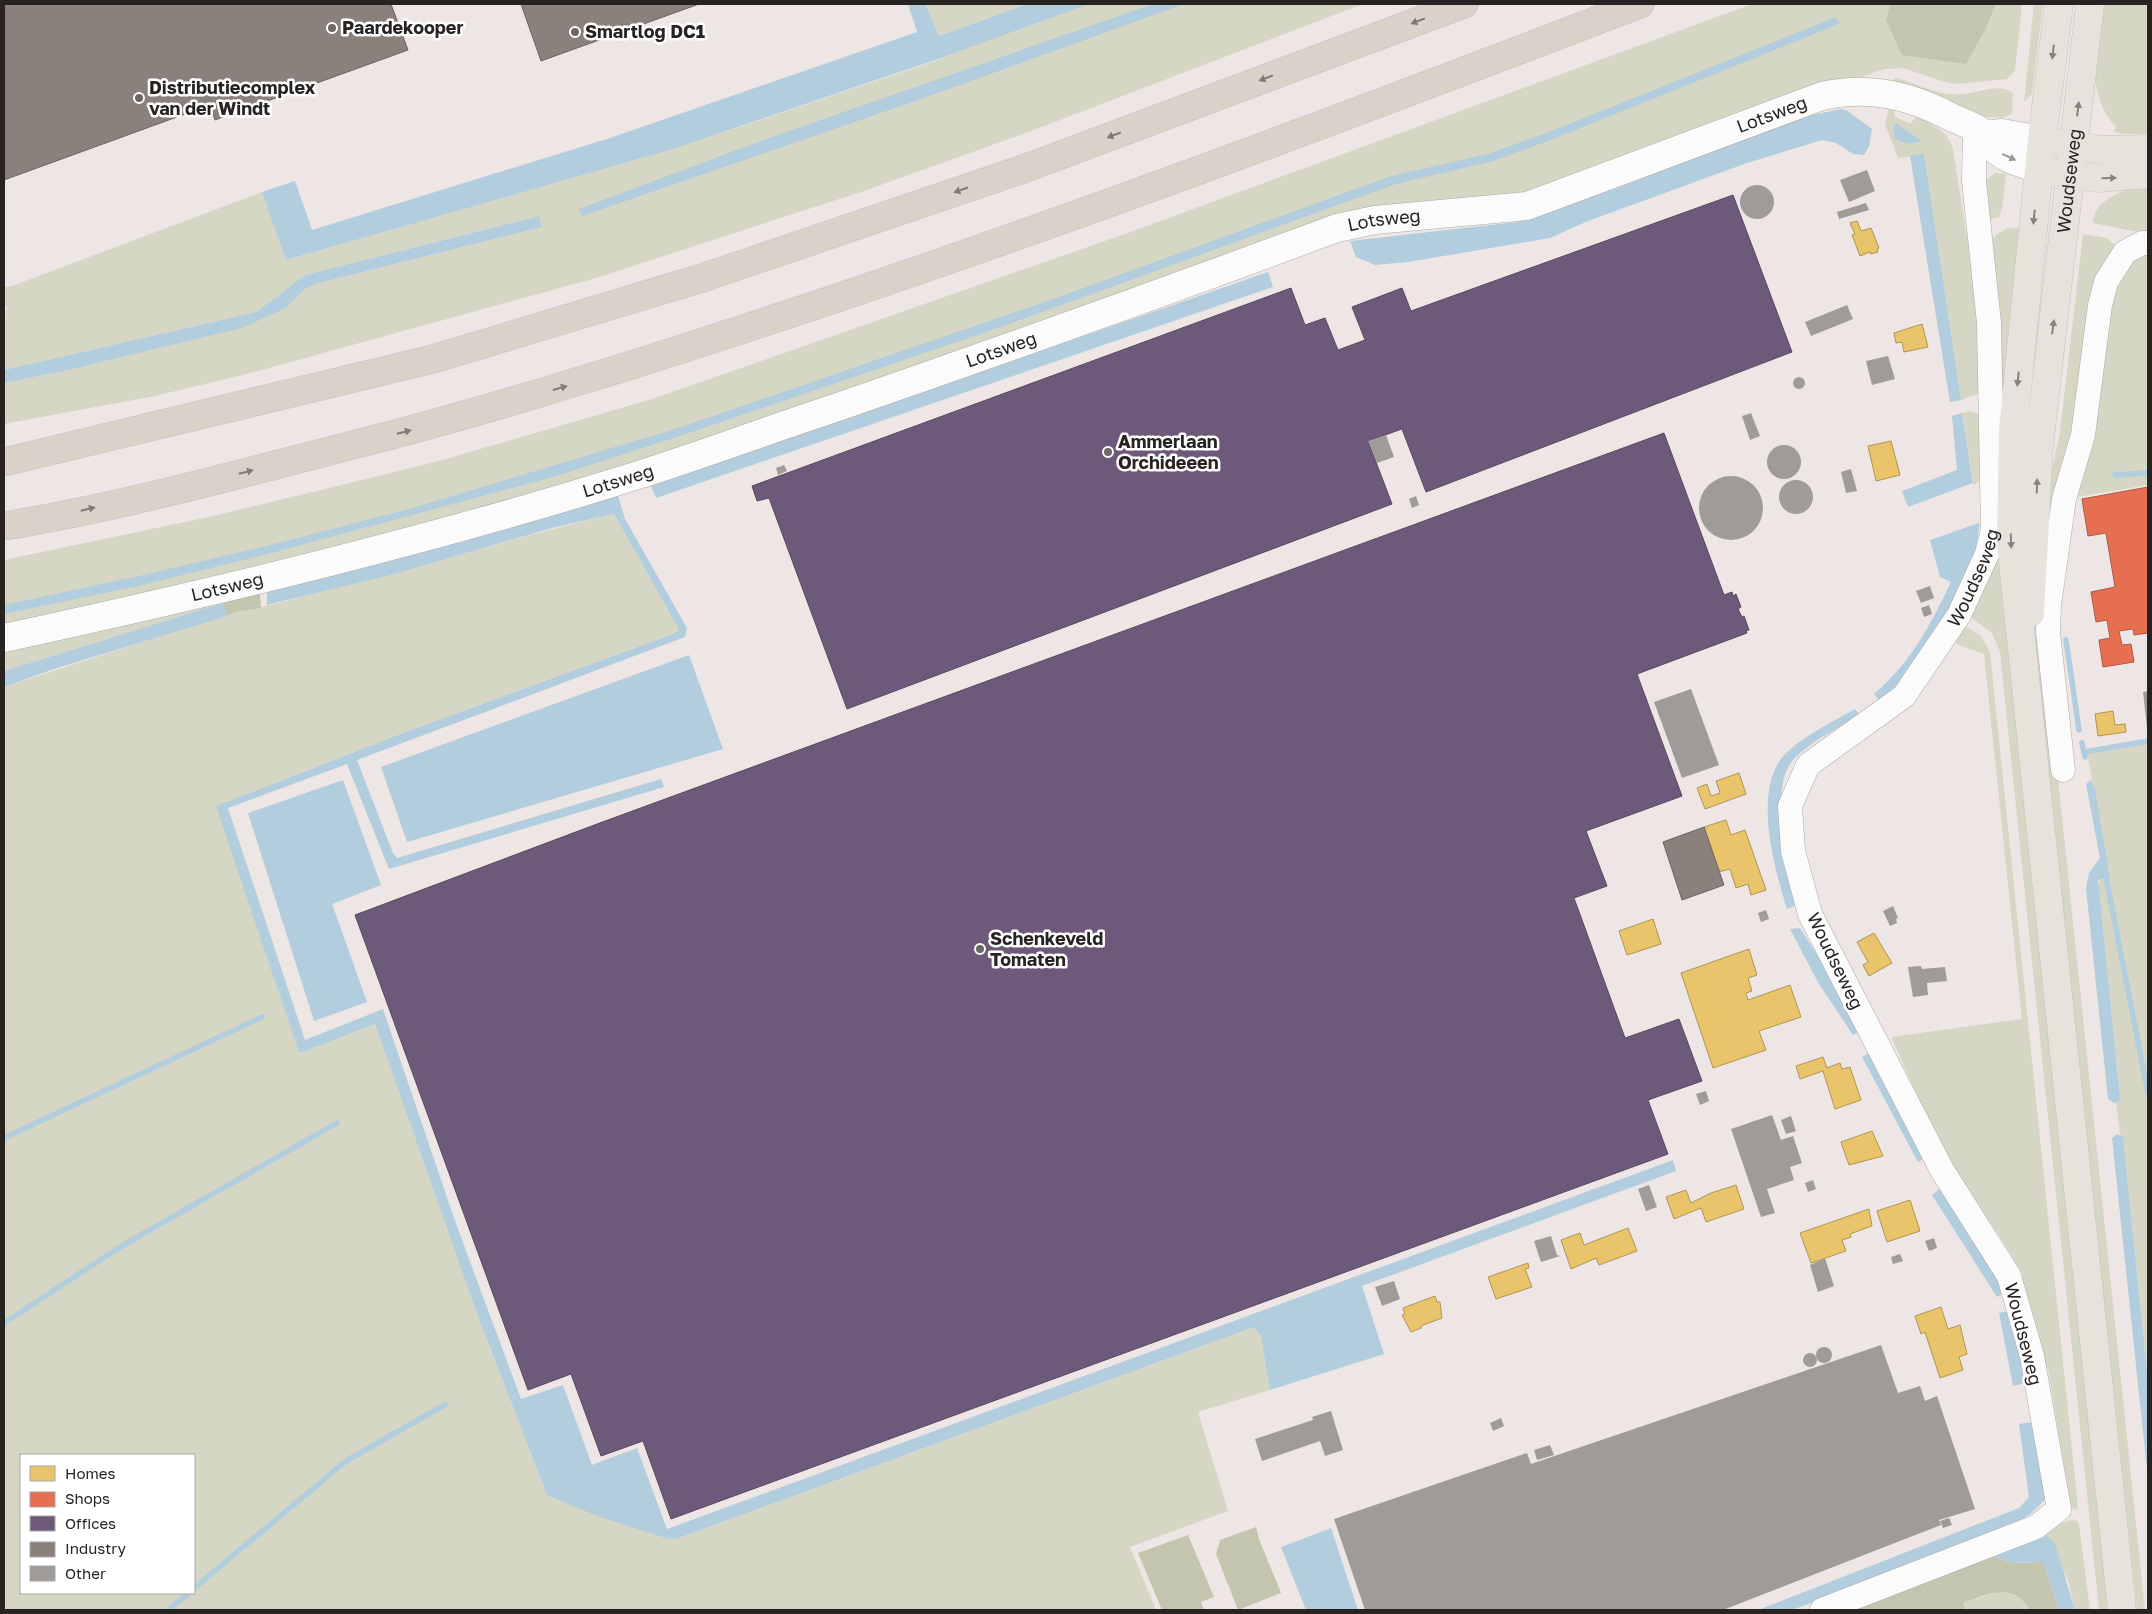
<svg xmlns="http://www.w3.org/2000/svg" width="2152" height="1614" viewBox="0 0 2152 1614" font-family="'Golos Text',sans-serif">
	<rect width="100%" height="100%" fill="#ede6e4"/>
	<g fill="#d6d6c4" fill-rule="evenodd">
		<path d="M925,4H1027L939,36Z"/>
		<path d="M1056,4H1363L1026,133L864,191L596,278L247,374L155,396L4,424V383L59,372L286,308L305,289L319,283L542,227L538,216L305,275L256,312L4,370V327L7,306H4V287L12,286L262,192L287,260L570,177L621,164L724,132L935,61Z"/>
		<path d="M1752,4H1890L1886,21L1986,28L1996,4H2022L2015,71L2007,79L1957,84L1945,82L1903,68L1884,69L1528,193L1465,201L646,463L449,523L4,628V560L218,515L439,461L652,399L1125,234Z"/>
		<path d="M2034,4H2043L2032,94L2024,102Z"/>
		<path d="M2100,4H2148V134H2122L2113,131L2116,127C2084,93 2097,46 2100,4Z"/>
		<path d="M1897,78C1917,84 1942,97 1963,94C1978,93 1999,82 2013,93L2012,114L2002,118L1984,117L1887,82Z"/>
		<path d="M1889,107L1895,109L1894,116L1910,124L1916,117C1933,124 1947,130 1953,149L1967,238L1973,243L1975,256L1980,393L1961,400L1924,155L1898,158L1885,124Z"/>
		<path d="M1995,173L2006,174L2002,208L1999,217L1986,221V180Z"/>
		<path d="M2148,182V234L2093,223C2094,197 2129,189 2148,182Z"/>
		<path d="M2008,228L2025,229L2010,381L2110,1610H2099L2000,652L1992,633L1969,616L1991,555V243L1997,234Z"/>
		<path d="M2083,234L2106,238L2115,245L2082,399L2059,484L2058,779L2145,1610H2137L2035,668L2034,606L2044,507L2060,432Z"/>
		<path d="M2148,251V485L2071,498L2106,317L2123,266Z"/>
		<path d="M1971,411L1981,415L1983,478L1974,485L1962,413Z"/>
		<path d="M614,514L677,626L679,630L673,634L403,733L216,806L303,1052L375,1024L477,1314L547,1495L676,1539L1254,1327L1261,1336L1270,1390L1198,1412L1228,1511L1130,1547L1156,1610H4V687L235,612C268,607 299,597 331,589C426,566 519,536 614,514ZM21,1455H194V1593H21Z"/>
		<path d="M216,598L223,603L4,671V645Z"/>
		<path d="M1965,626L1981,636L1990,652L2078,1508L2074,1510L2071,1506L2048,1369L2040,1352L2013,1276L2023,1275C2005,1241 1981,1211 1960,1179C1932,1134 1913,1084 1891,1037L2022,1019L1984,654L1959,645L1951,637Z"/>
		<path d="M2148,740V1380L2123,1137L2120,1134L2116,1102L2120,1093L2098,886L2100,879L2110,878L2087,752Z"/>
		<path d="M2074,1519L2079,1523L2090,1610H2075L2068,1580L2042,1530Z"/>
		<path d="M1997,1592C2013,1593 2022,1596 2030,1610H1965L1963,1603Z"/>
	</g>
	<g fill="#c4c5ae">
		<path d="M1890,4H1996L1986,28L1966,64L1902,55L1886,20Z"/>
		<path d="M260,593L261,608L235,612L227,616L223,603Z"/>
		<path d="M1256,1527L1259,1539L1281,1593L1238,1610L1216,1554L1220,1540Z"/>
		<path d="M1188,1535L1214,1597L1201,1602L1204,1610H1162L1138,1553Z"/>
		<path d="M1989,1555L2012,1563L2043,1562L2059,1610H2030C2013,1581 1988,1594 1963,1603L1965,1610H1852Z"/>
	</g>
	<g fill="#b2cdde">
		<path d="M908,4H925L939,36L1027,4H1089L935,60L676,148L286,260L262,192L295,181L312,230L610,138L917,32Z"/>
		<path d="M1153,4H1184L924,98L582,216L579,209L758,142Z"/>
		<path d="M1836,17L1839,24L1548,141L1490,162L1396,184L995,329L680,436L553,477L275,552L138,586L4,614V605L139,576L278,543L416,507L681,427L1056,298L1391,176L1488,154L1549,132Z"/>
		<path d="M1841,109L1846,110L1872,129L1869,146L1864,155L1853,154L1836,143L1822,140L1747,163L1588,221L1550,238L1408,262L1375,265L1356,257L1350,241L1517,222L1615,189L1803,117Z"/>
		<path d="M1897,124L1922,141L1908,144L1895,139L1893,125Z"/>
		<path d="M1924,154L1961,400L1950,402L1910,156Z"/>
		<path d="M539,216L542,227L319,283L305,289L286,308L242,328L59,372L4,383V370L256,312L305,275Z"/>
		<path d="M1268,272L1273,287L656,498L651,486Z"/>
		<path d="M1962,413L1973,483L1908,507L1902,491L1957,470L1952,416Z"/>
		<path d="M618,496L625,519L687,628L685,637L357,760L393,853L397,858L661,779L664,787L389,869L347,764L228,808L305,1040L383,1009L455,1221L521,1399L563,1385L592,1465L637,1448L667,1529L1673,1160L1676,1171L1362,1286L1384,1354L1270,1390L1261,1336L1254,1327L676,1539L666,1538L600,1517L547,1495L477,1314L375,1024L303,1052H299L216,806L403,733L673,634L679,630L677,626L614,514L556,527L394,574L267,605V592Z"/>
		<path d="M1979,523C1979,572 1938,632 1909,671C1901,682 1889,692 1880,701L1874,694C1910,664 1931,624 1951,582L1940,577L1930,540Z"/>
		<path d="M223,603L227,616L54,669L4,687V671Z"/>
		<path d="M689,655L723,749L407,842L381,767Z"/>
		<path d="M1855,709L1859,715C1838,729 1810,741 1793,760C1767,789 1791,870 1797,905L1787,909C1774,867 1751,786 1787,752C1807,734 1832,722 1855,709Z"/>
		<path d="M343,780L381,885L332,904L367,1002L314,1021L248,813Z"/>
		<path d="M2091,780L2095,789L2110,878L2100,879L2098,881L2120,1096L2118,1102L2114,1103L2108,1099L2086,888L2089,873L2100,858L2086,784Z"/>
		<path d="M1800,928L1864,1029L1853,1035L1819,984L1790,929Z"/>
		<path d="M1872,1052L1927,1156L1918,1162L1862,1057Z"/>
		<path d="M2117,1134L2123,1137L2148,1380V1479L2112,1138Z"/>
		<path d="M1941,1188L2006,1292L1997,1297L1932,1195Z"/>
		<path d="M2012,1310L2026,1383L2013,1386L1999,1313Z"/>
		<path d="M2034,1422L2046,1499L2030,1514L2007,1529L1792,1610H1758L2019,1508L2029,1497L2019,1424Z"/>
		<path d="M1331,1528L1358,1610H1306L1281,1547Z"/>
		<path d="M2042,1530L2055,1544L2075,1610H2059L2043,1562L2012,1563L1989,1555Z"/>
	</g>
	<g fill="#e9c46a" stroke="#af9454">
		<path d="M1857,221L1861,231L1871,228L1879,248L1877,249L1878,252L1871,254L1870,252L1860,256L1852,235L1855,234L1850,223Z"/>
		<path d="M1922,324L1928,347L1904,352L1902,342L1896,343L1894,333Z"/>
		<path d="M1891,441L1900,475L1876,481L1868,446Z"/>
		<path d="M2113,711L2115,725L2125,724L2126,732L2098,736L2095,714Z"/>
		<path d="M1739,773L1746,794L1705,809L1697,788L1707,784L1711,796L1720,793L1716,781Z"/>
		<path d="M1726,820L1731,835L1745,830L1766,890L1751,895L1748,884L1736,888L1730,869L1719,872L1704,827Z"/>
		<path d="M1653,919L1661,944L1627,955L1619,931Z"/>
		<path d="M1874,933L1892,963L1869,976L1863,965L1868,962L1857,942Z"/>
		<path d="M1749,949L1757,975L1748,978L1752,991L1746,993L1748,1000L1790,985L1801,1017L1759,1031L1766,1050L1713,1068L1681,973Z"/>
		<path d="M1823,1057L1827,1068L1840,1063L1842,1069L1850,1067L1861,1100L1835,1109L1823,1071L1800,1079L1796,1066Z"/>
		<path d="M1872,1131L1883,1156L1849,1165L1841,1142Z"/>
		<path d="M1736,1185L1744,1209L1706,1222L1701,1208L1674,1219L1666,1197L1686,1190L1691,1203L1711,1193Z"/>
		<path d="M1910,1200L1920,1231L1887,1242L1877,1211Z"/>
		<path d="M1869,1209L1872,1226L1850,1234L1851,1237L1842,1240L1846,1251L1811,1263L1800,1233Z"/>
		<path d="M1628,1228L1637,1251L1599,1265L1596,1258L1571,1269L1561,1240L1580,1233L1584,1245Z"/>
		<path d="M1528,1263L1529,1268L1525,1269L1532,1287L1496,1299L1488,1277Z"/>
		<path d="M1435,1296L1437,1302H1440L1442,1318L1421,1326V1328L1411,1332L1402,1315L1405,1314L1403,1308Z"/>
		<path d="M1941,1307L1948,1329L1960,1325L1967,1354L1959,1357L1963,1370L1940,1378L1925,1332L1921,1334L1915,1316Z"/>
	</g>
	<path fill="#e76f51" stroke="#ad5843" d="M2148,487V633L2134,635L2133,629L2119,631L2122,645L2131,644L2134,662L2103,667L2099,640L2110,638L2107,620L2096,622L2091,592L2115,587L2106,533L2088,536L2082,499Z"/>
	<g fill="#6d597a" stroke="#58495f">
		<path d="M1733,195L1792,352L1426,492L1402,429L1368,441L1392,504L847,709L769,498L757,501L752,486L1291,288L1305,325L1325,318L1338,350L1365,340L1352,307L1402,288L1411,311Z"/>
		<path d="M1664,433L1724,595L1732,592L1733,596L1736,594L1741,607L1738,609L1742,617L1744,616L1749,630L1746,631L1747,633L1637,674L1682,796L1586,831L1607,886L1574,898L1625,1038L1679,1019L1702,1081L1648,1100L1668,1154L671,1519L643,1441L601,1456L571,1374L528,1390L355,915L597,824Z"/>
	</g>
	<g fill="#8a817c" stroke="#6c6561">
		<path d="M4,4H391L408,50L215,120L210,105L4,180Z"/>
		<path d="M521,4H699L541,61Z"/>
		<path d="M1704,827L1724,885L1682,900L1663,842Z"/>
	</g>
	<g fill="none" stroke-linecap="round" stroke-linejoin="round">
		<g stroke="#b2cdde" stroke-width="5.5">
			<path d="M2115,475L2148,473"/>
			<path d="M2066,640L2079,730"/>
			<path d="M2082,743L2085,757"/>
			<path d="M2084,752L2148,741"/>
			<path d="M2105,872L2148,1093"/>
			<path d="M4,1138L262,1017"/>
			<path d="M4,1323L120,1247L337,1123"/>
			<path d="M194,1588L346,1461L446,1404"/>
			<path d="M168,1610L189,1593"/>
		</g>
	</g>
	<g fill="#9f9b99">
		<path d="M1867,170L1875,191L1849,202L1840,180Z"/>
		<circle cx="1757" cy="202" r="17"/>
		<path d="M1866,203L1869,210L1839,219L1837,212Z"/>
		<path d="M1847,305L1853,319L1811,336L1805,322Z"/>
		<path d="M1888,356L1895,379L1872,385L1866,361Z"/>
		<circle cx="1799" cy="383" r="6"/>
		<path d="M1751,413L1760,436L1750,440L1742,416Z"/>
		<path d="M1386,435L1394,457L1377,463L1368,441Z"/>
		<circle cx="1784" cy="462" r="17"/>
		<path d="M784,465L787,471L778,475L776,468Z"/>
		<path d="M1851,469L1857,491L1846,493L1841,472Z"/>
		<circle cx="1731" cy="508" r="32"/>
		<circle cx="1796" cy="497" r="17"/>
		<path d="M1416,496L1419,505L1412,508L1409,499Z"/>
		<path d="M1930,586L1934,598L1921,603L1916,591Z"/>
		<path d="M1929,605L1932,614L1924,617L1921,608Z"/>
		<path d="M1691,689L1719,765L1682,778L1654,702Z"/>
		<path d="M2148,691V728H2147L2143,692Z"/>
		<path d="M1893,906L1898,918L1896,919L1897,923L1890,926L1883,911Z"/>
		<path d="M1766,910L1769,919L1761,922L1758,913Z"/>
		<path d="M1921,966L1922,969L1945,967L1947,981L1927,983L1928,995L1913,997L1908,967Z"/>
		<path d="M1706,1091L1709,1101L1700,1105L1696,1094Z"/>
		<path d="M1772,1115L1781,1140L1793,1136L1802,1163L1790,1167L1794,1180L1767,1189L1775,1213L1761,1217L1731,1129Z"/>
		<path d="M1791,1116L1796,1131L1786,1134L1781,1120Z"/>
		<path d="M1813,1180L1816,1189L1808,1192L1805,1183Z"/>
		<path d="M1649,1185L1657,1207L1646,1211L1638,1189Z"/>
		<path d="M1551,1236L1557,1255L1560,1256L1541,1262L1534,1241Z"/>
		<path d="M1934,1238L1937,1248L1929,1251L1925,1241Z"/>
		<path d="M1900,1254L1903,1261L1893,1264L1891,1257Z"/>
		<path d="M1825,1258L1834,1286L1818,1292L1810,1265Z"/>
		<path d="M1394,1281L1400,1299L1382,1306L1375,1287Z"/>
		<path d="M1881,1345L1898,1393L1920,1386L1925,1401L1937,1396L1975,1509L1939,1520L1941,1525L1723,1610H1365L1334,1519L1527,1453L1531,1464Z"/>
		<circle cx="1824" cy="1355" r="8"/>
		<circle cx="1810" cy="1360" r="7"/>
		<path d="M1331,1411L1343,1450L1325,1456L1320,1441L1262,1461L1255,1439L1313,1420L1312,1417Z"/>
		<path d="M1501,1418L1504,1426L1493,1431L1490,1423Z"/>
		<path d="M1550,1445L1554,1455L1537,1460L1534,1450Z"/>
		<path d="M1949,1518L1952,1525L1943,1528L1940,1521Z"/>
	</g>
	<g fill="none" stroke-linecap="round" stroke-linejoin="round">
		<defs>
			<g id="street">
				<path d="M2063,770L2048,632L2049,605L2064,499L2083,435L2100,305L2106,282L2125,252L2142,243H2148"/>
				<path id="s1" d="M1822,1610L2036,1527L2059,1509L2032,1356L2009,1276L1942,1170L1810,914L1793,851L1790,806L1808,765L1904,696L1959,615L1987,554L1993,530L1989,323L1974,181L1975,129"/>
			</g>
			<g id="secondary">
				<path d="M1986,135L2002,133L2042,140"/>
				<path id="s2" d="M4,638C216,592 428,541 635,476C702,455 768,430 835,408C1003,350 1170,290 1337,228L1375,220L1527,206L1822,96C1871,85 1912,96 1955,119C1965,123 1978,128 1986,135C1989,138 1991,144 1994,148C2006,160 2024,164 2039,169"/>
			</g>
			<g id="primary">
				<path d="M2059,4L2042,140L2013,429L2011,543L2122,1610"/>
				<path d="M2056,143L2103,150L2148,149"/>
				<path d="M2053,172L2098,178L2148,174"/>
				<path id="s3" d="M2030,613L2039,445L2090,4"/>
			</g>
			<g id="highway">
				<path d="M4,462L433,359L702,278L1026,168L1464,4"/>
				<path d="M4,526C120,507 235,475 349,446C514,404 675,352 837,298C1107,207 1374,106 1640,4"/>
			</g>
		</defs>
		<use href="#street" stroke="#ada8a7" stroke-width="25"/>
		<use href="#secondary" stroke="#ada8a7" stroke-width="29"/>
		<use href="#primary" stroke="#c5c2c1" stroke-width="29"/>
		<use href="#highway" stroke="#c5c2c1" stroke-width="29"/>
		<use href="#street" stroke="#fcfbfb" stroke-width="24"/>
		<use href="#secondary" stroke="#fcfbfb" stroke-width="28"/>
		<use href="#primary" stroke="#e8e2dc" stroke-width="28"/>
		<use href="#highway" stroke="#dad1c8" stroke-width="28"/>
	</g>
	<defs><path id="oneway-solid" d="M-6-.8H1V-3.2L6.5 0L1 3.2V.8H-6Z" transform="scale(1.25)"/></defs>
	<g fill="#807a74">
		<use href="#oneway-solid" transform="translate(1418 21) rotate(159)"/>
		<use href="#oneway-solid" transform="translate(1266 78) rotate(159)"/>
		<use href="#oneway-solid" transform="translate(1114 135) rotate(159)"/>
		<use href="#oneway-solid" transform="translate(961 190) rotate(161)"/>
		<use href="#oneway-solid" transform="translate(560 388) rotate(-16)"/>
		<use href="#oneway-solid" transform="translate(404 432) rotate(-14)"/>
		<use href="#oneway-solid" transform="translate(246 472) rotate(-14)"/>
		<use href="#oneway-solid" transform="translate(88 509) rotate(-13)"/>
	</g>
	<g fill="#88827e">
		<use href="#oneway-solid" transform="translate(2053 52) rotate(97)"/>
		<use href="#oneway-solid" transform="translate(2078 109) rotate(-83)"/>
		<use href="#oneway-solid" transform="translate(2109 178) rotate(-2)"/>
		<use href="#oneway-solid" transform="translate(2034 217) rotate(96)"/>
		<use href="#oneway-solid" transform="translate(2053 327) rotate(-83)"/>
		<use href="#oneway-solid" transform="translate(2018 379) rotate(96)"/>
		<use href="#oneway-solid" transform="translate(2037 486) rotate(-88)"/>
		<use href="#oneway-solid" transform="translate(2011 541) rotate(88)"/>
	</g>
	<use fill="#9c9a99" href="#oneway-solid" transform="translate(2009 157) rotate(25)"/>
	<g fill="#6c6765" stroke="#fff" stroke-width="2">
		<circle cx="332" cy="28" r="5"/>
		<circle cx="575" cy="32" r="5"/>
		<circle cx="139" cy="98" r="5"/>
		<circle cx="1108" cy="452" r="5"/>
		<circle cx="980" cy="949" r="5"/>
	</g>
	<g text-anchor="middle" stroke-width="5" stroke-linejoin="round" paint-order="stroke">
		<g font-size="18" font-weight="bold" fill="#272321" stroke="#fff" text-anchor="start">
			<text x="342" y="34">Paardekooper</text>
			<text x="585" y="38">Smartlog DC1</text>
			<text x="149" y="94">Distributiecomplex<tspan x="149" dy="21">van der Windt</tspan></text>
			<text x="1118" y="448">Ammerlaan<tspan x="1118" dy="21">Orchideeen</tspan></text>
			<text x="990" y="945">Schenkeveld<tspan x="990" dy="21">Tomaten</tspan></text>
		</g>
		<g font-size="18" fill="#272321" stroke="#fff">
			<text dy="6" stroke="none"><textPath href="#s2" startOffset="1849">Lotsweg</textPath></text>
			<text dy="6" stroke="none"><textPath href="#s3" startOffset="434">Woudseweg</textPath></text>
			<text dy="6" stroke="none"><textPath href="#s2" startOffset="1444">Lotsweg</textPath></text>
			<text dy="6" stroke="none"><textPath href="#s2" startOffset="1039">Lotsweg</textPath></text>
			<text dy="6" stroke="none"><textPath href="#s2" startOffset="634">Lotsweg</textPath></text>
			<text dy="6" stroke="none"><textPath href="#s1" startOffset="1322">Woudseweg</textPath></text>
			<text dy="6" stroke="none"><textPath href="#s2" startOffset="229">Lotsweg</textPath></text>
			<text transform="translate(1835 961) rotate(64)" y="6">Woudseweg</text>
			<text transform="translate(2023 1334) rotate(76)" y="6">Woudseweg</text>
		</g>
	</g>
	<rect width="2152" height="1614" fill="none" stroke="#272321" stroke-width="10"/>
	<rect x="20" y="1454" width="175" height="140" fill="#ffffff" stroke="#a9a7a6"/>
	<rect x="30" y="1466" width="25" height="15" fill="#e9c46a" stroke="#a9a7a6"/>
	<text x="65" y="1479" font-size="15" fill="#272321">Homes</text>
	<rect x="30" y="1492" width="25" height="15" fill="#e76f51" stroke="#a9a7a6"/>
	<text x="65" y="1504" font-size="15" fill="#272321">Shops</text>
	<rect x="30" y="1516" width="25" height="15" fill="#6d597a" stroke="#a9a7a6"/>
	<text x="65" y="1529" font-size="15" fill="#272321">Offices</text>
	<rect x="30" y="1542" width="25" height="15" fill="#8a817c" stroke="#a9a7a6"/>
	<text x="65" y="1554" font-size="15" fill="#272321">Industry</text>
	<rect x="30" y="1566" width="25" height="15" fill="#9f9b99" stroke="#a9a7a6"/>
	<text x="65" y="1579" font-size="15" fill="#272321">Other</text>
</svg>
